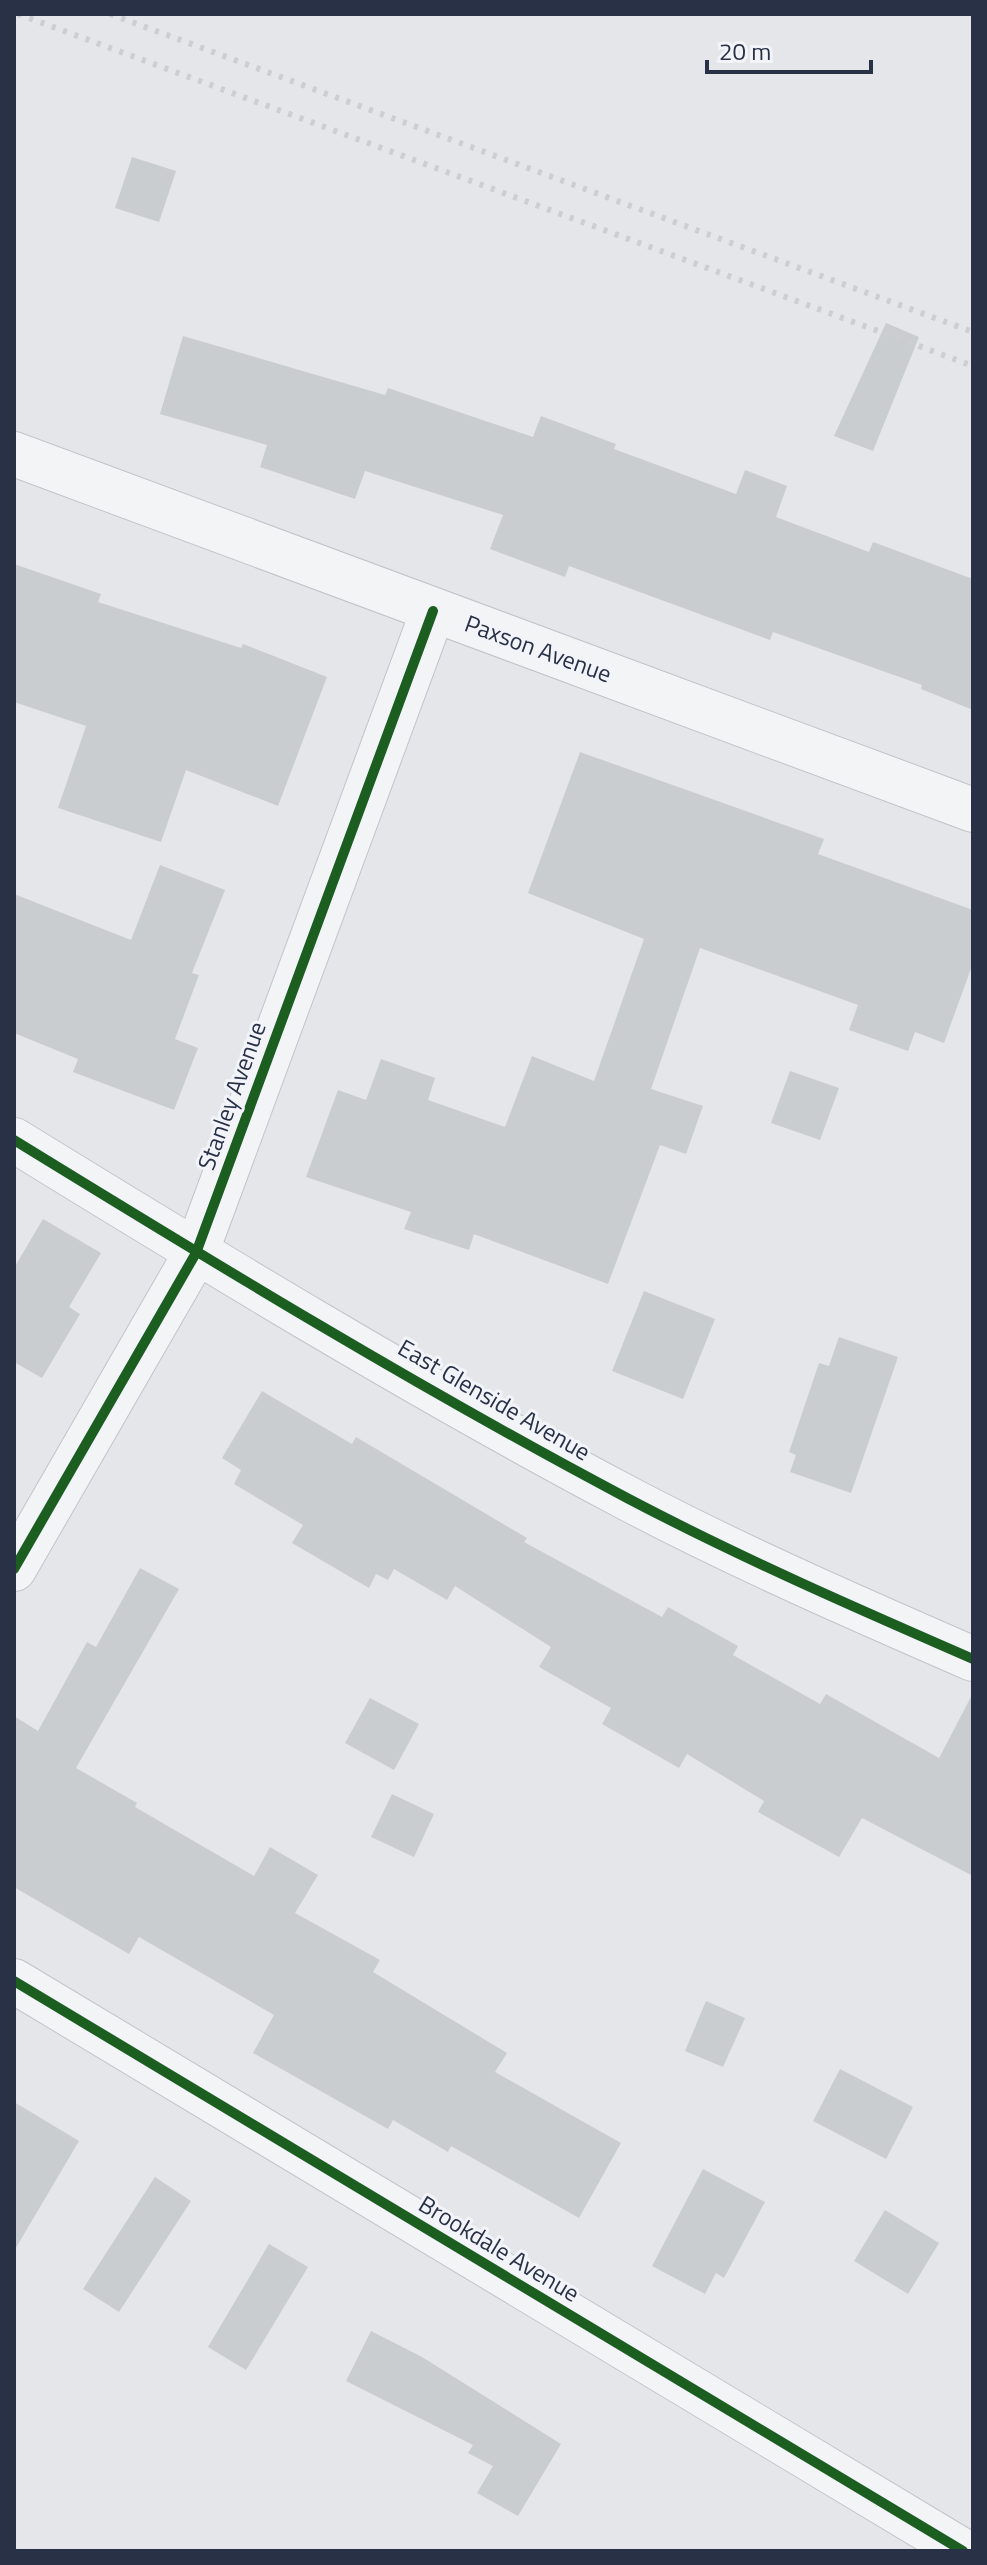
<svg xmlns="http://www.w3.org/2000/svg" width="987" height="2565" viewBox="0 0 987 2565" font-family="'Titillium Web',sans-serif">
	<rect width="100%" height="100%" fill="#e4e6ea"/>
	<g fill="#cacdd0">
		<path d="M132,157L176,171L159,222L115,208Z"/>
		<path d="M886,323L919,337L873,451L834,436Z"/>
		<path d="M183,336L385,395L388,388L533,437L541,416L616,444L614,449L736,494L745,470L787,486L776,517L869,552L873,542L973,579V710L921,689L922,685L773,632L770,640L569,566L565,577L490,549L503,515L365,471L355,499L260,467L267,445L160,414Z"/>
		<path d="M14,564L101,594L98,602L241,648L243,644L327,677L278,806L186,770L161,842L58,808L86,726L14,702Z"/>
		<path d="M580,752L824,839L818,854L973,910V963L944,1043L915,1032L908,1051L849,1030L858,1005L700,948L651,1089L703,1106L686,1154L660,1145L608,1284L474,1234L469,1250L404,1229L411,1212L306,1177L338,1090L366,1100L381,1059L435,1078L428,1100L505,1127L532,1056L594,1081L644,939L528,893Z"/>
		<path d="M160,865L225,890L192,973L199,975L175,1039L198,1048L174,1110L73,1072L78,1059L14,1033V894L131,940Z"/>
		<path d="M790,1071L839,1088L820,1140L771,1123Z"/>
		<path d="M43,1219L101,1253L69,1307L80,1314L42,1378L14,1362V1268Z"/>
		<path d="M644,1291L715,1319L683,1399L612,1371Z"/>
		<path d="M839,1337L898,1357L851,1493L790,1472L796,1455L789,1452L819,1363L829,1366Z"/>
		<path d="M262,1391L352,1444L356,1437L527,1538L524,1542L662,1617L668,1607L738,1646L733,1655L820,1704L826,1694L939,1758L973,1693V1876L862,1818L839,1857L758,1812L764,1801L687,1754L679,1768L602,1724L611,1708L539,1667L551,1647L455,1586L447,1600L394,1569L388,1580L376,1574L369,1588L292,1543L303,1525L234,1484L241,1470L222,1458Z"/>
		<path d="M140,1568L179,1589L76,1768L137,1803L135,1807L254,1876L270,1847L318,1875L295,1913L380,1960L373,1972L507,2053L495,2072L621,2143L579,2218L451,2146L448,2152L393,2120L388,2129L253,2053L274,2015L139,1937L129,1954L14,1887V1716L38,1731L87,1642L96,1647Z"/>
		<path d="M370,1698L419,1724L394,1770L345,1743Z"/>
		<path d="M392,1794L434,1814L414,1857L371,1837Z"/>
		<path d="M706,2001L745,2018L723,2067L685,2051Z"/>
		<path d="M840,2069L913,2107L886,2159L813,2121Z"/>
		<path d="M14,2102L79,2141L14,2251Z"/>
		<path d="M703,2169L765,2202L724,2278L716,2273L705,2294L652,2266Z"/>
		<path d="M155,2177L191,2201L119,2312L83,2289Z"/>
		<path d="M885,2210L939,2243L908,2294L854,2261Z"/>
		<path d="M269,2244L308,2267L246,2370L208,2347Z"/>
		<path d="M371,2331L422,2357L561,2444L518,2516L477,2493L493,2466L468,2453L473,2445L346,2381Z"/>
	</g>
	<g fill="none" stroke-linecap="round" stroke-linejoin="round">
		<defs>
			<g id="street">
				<path d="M14,454L973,810"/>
				<path d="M14,1140C214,1263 419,1388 627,1498C739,1557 856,1608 973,1659"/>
				<path d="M14,1569L196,1253L433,611"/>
				<path d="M14,1981L963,2551"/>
			</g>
		</defs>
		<use href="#street" stroke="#c2c4c8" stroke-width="46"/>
		<use href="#street" stroke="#f3f4f6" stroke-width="44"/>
		<g stroke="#ccced1" stroke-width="6" stroke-dasharray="4 8" stroke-linecap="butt">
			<path d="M18,14L973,366"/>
			<path d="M110,14L973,332"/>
		</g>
		<defs>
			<g id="cycleway">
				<path d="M14,1140C214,1263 419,1388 627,1498C739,1557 856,1608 973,1659"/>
				<path d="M14,1569L196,1253L433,611"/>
				<path d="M14,1981L963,2551"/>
			</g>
		</defs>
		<use href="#cycleway" stroke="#f2f4f9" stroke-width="15"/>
		<use href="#cycleway" stroke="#1b5e20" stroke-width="10"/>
	</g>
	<g text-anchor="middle" stroke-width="6" stroke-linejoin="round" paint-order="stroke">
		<g font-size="24" fill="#283146" stroke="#f2f4f9">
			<text transform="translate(538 649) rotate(20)" y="8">Paxson Avenue</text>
			<text transform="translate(232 1096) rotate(-70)" y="8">Stanley Avenue</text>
			<text transform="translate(494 1400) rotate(30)" y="8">East Glenside Avenue</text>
			<text transform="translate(499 2249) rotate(31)" y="8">Brookdale Avenue</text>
		</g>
	</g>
	<rect width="987" height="2565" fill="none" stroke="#283146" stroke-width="32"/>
	<path d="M707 60v12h164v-12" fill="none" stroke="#283146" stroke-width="4"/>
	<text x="719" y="60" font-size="24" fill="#283146" stroke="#f2f4f9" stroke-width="6" paint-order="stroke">20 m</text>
</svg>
